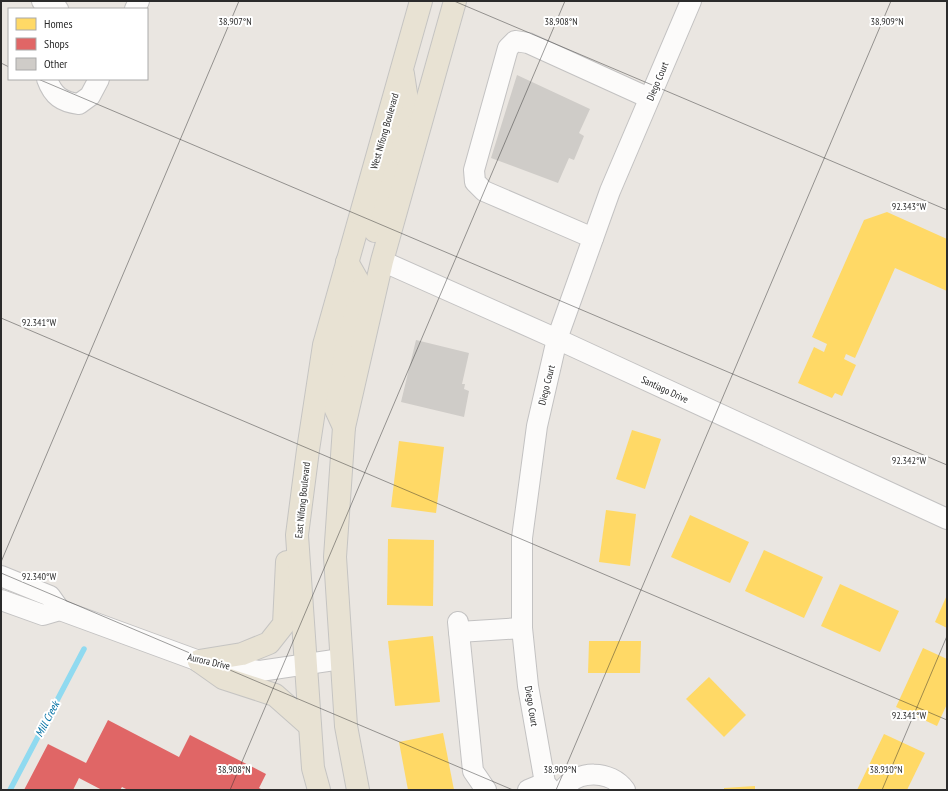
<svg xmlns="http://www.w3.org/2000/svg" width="948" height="791" viewBox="0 0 948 791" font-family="'PT Sans Narrow',sans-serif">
	<rect width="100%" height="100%" fill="#eae6e1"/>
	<g fill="#ffd966">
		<path d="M887,212L947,239V291L895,268L855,358L846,354L844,359L856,365L842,396L835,393L832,398L798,383L814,347L824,352L827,344L812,337L864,220Z"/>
		<path d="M632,430L661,439L645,489L616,479Z"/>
		<path d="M399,441L444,447L436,513L391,507Z"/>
		<path d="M606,510L636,514L630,566L599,562Z"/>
		<path d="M690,515L749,542L730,583L671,557Z"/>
		<path d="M388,539L434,540L433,606L387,605Z"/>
		<path d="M764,550L823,577L804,618L745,591Z"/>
		<path d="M840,584L899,611L880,652L821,626Z"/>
		<path d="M947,595V628L935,622Z"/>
		<path d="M433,636L440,702L395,706L388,641Z"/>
		<path d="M589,641H641L640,673H588Z"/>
		<path d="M923,648L947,659V704L937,726L896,707Z"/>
		<path d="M709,677L746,715L724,737L686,699Z"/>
		<path d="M443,733L454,790H408L399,742Z"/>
		<path d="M884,734L925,753L907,790H857Z"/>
		<path d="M755,786V790H724V788Z"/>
	</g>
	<path fill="#e06666" d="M108,720L179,757L190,735L266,774L259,788L263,790H128L122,787L120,790H102L79,778L73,790H24L48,744L86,763Z"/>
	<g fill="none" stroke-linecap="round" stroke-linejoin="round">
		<path stroke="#90daf0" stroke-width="5.5" d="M10,790L84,649"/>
	</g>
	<g fill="#cfccc8">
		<path d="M517,75L590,109L579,133L584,136L574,160L569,158L558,183L491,158Z"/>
		<path d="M416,340L469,353L462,384H465L464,389L469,391L464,417L401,402Z"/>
	</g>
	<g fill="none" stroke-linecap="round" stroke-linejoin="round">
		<defs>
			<g id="minor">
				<path d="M42,1L58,9"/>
				<path d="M135,9L139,1"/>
				<path d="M47,79C53,96 62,102 79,104L90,96L99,79"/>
				<path d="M593,238L484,191L475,182L474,170L508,48L515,41L528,43L649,98"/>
				<path d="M382,261L557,339L947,519"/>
				<path d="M1,576L50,596L60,610"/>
				<path d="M1,600L43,615L60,610L199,661L260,671L341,659"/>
				<path d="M458,622L473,771L486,790"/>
				<path d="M459,632L522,628"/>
				<path d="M528,790L545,783"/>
				<path d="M551,790L545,783L528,686L522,628V538L537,426L557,339L610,191L691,1"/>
				<path d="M563,790C577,769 611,770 625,790"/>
			</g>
			<g id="major">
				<path d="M375,231L408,107L403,74"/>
				<path d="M344,427L332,401L359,283L347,262"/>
				<path d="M199,661L242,654L269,643L284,624L287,562"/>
				<path d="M199,661L223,678L275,695L310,726"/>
				<path d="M319,790L313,768L297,535L308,450L324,345L421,1"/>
				<path d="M358,790L346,726L335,557L344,427L382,261L455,1"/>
			</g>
		</defs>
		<use href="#minor" stroke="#c3c2c2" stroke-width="22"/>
		<use href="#major" stroke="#c5c4c2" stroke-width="24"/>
		<use href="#minor" stroke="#fcfbfa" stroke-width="20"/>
		<use href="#major" stroke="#e8e2d3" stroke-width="22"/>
	</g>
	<path fill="none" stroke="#2b2b2b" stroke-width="1" stroke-opacity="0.45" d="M454,1L947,210M1,63L9,67M38,79L947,465M1,318L947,720M1,562L239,1M1,573L513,790M230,790L565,1M556,790L891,1M882,790L947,636"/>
	<g text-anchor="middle" stroke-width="4" stroke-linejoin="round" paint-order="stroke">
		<g font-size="10" fill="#2b2b2b" stroke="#fff">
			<text transform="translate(657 81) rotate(-67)" y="4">Diego Court</text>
			<text transform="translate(384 131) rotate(-74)" y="4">West Nifong Boulevard</text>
			<text transform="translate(546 385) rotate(-76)" y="4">Diego Court</text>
			<text transform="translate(665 389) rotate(25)" y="4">Santiago Drive</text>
			<text transform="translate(302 500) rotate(-84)" y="4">East Nifong Boulevard</text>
			<text transform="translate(209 661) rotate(13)" y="4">Aurora Drive</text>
			<text transform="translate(532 706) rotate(81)" y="4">Diego Court</text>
		</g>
		<g font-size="11" font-style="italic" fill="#0573a6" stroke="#fff">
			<text transform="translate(47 719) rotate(-62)" y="4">Mill Creek</text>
		</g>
	</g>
	<g font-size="10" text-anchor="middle" fill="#2b2b2b" stroke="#fff" stroke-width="4" stroke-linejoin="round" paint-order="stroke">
		<text x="235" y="25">38.907°N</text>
		<text x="561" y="25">38.908°N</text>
		<text x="887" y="25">38.909°N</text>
		<text x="909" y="210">92.343°W</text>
		<text x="39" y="326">92.341°W</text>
		<text x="909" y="464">92.342°W</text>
		<text x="39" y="580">92.340°W</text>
		<text x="909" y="719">92.341°W</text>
		<text x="234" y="773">38.908°N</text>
		<text x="560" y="773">38.909°N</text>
		<text x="886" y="773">38.910°N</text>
	</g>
	<rect width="948" height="791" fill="none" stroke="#2b2b2b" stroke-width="4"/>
	<rect x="8" y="8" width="140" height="72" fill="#ffffff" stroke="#aaaaaa"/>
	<rect x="16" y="18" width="20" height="12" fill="#ffd966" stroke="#aaaaaa"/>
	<text x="44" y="28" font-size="12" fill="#2b2b2b">Homes</text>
	<rect x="16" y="38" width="20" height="12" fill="#e06666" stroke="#aaaaaa"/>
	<text x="44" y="48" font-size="12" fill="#2b2b2b">Shops</text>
	<rect x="16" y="58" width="20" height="12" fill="#cfccc8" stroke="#aaaaaa"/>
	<text x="44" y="68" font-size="12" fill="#2b2b2b">Other</text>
</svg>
